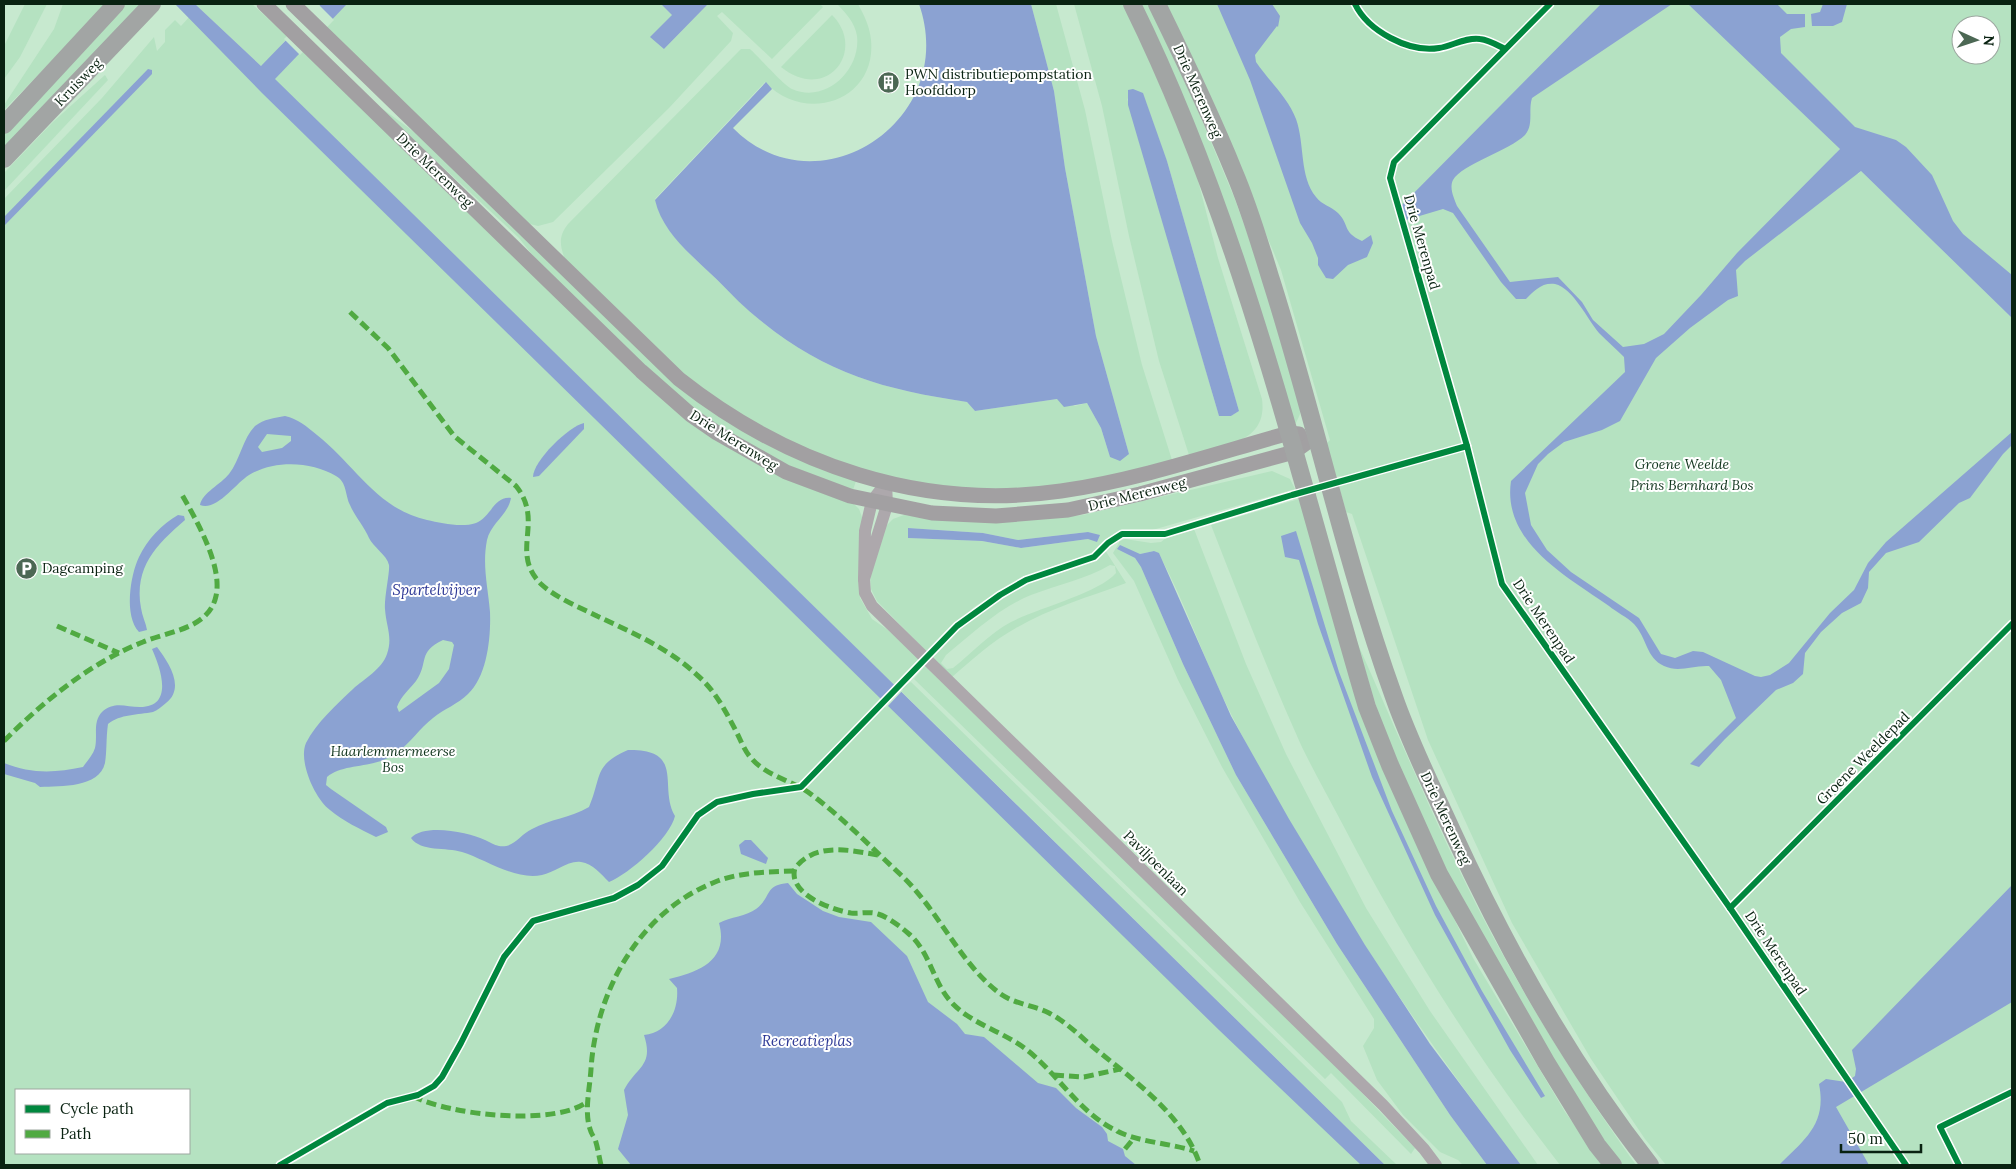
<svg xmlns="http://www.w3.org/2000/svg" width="2016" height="1169" viewBox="0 0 2016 1169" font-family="Lora,serif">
	<rect width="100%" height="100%" fill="#c7e9cf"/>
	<g fill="#b5e2c1" fill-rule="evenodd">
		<path d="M25,4H47L20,57L4,79V46Z"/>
		<path d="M63,4H107L4,110V105L54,29Z"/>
		<path d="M123,4H146L4,150V130Z"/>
		<path d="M195,4H252L288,37L265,64L261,66Z"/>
		<path d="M347,4H661L672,15L664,49L708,4H820L823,7L772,59L722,12L717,16L733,33L731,41L669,108L553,222L538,226L526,223L324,27Z"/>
		<path d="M837,4H858C864,15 870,27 871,40C877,101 805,125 765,82L655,199C662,231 689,253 711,274C726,288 740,303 755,316C823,373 881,389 967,402L975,411L1057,399L1075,406L1087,403L1101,428L1110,457L1129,454L1096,336L1065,168L1054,91L1031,4H1056L1085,110L1112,241L1142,365L1172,460C1127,471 1082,485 1035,489C911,499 777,454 681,373C640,339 603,297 565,260C560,245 558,237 568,224L741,49H750C759,57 784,86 792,89C826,104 861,70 857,36C855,23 846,13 837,4Z"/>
		<path d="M1074,4H1125L1194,165L1218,258L1262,399C1268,444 1222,445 1189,455L1159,361L1129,236L1102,106ZM1127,98L1167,161L1239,411L1231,416H1219Z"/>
		<path d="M1137,4H1150L1166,35L1234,197L1273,304L1300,405V414L1296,423L1291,425Z"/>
		<path d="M1162,4H1709L1840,149L1836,153L1858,174L1861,171L2012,318V1165H1666L1645,1139L1591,1059L1512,923L1428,740L1352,514L1346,512L1339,486L1343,485L1341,476L1334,477L1325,445L1330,440L1281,270L1211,102Z"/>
		<path d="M1722,4H2012V305ZM1961,25H1991V55H1961Z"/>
		<path d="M191,15L1362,1165H4V199L102,98L154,37L157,51L165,42V30L175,20L181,26ZM16,1090H189V1153H16Z"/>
		<path d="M832,15C867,50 827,104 781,67Z"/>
		<path d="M301,50L659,395L852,502L859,509L863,520L859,579L860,598L872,619L888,630L919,659L894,685L274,79Z"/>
		<path d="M105,75L108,80L4,191V173L53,122Z"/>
		<path d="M373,102L417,134L652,362L856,481L853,490L784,464L731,436L660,383L542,267L519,238Z"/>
		<path d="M1272,471L1290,479L1295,489L1149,531L1122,530L1111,536L1092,554L1025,576L974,607L927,652L877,601L871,589L870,573L886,526L893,519L904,515L954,521L1029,520L1083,515ZM908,528L983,533L1018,540L1088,532L1099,535L1088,539L1021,548L982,541L909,538Z"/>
		<path d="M1299,499L1401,809L1473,958L1565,1112L1604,1165H1560C1477,1059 1405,944 1343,825C1329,798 1314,772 1301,745C1268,672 1240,599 1211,525Z"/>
		<path d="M1194,529L1246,664L1286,754L1366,908L1430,1011L1538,1165H1521L1511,1152C1408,1015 1309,870 1232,716C1205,663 1187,606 1159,554L1154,551L1140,554L1117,549L1135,558L1141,567L1183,664L1236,775L1337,944L1450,1115L1487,1165H1463L1458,1160L1440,1152L1403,1115L1377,1080L1363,1046L1374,1028V1019L1300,902L1222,767L1178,680L1134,581L1113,553L1120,541L1125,539L1151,543L1161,542L1167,537Z"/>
		<path d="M1105,550L1126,583C1089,597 1050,608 1016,628C992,641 972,660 952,677L931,657C954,634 976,611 1004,594C1036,576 1078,574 1105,550ZM1110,565L1115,566L1116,573C1099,593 1038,608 1011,622C990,633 972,653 953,668L947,669L941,663L946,655C973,633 999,608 1031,595C1057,585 1086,579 1110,565Z"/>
		<path d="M1356,640C1400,738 1441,839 1492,935C1535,1015 1583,1091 1636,1165H1622L1569,1094L1422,828L1381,722Z"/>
		<path d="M925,666L1326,1056L1415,1148L1411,1154L1331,1073L1325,1079L914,679Z"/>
		<path d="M911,682L1342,1102L1351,1121L1397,1165H1385L899,689Z"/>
	</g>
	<g fill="#8ba2d2" fill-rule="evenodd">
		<path d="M175,4H195L261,66L321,4H347L275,79L1385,1165H1361L1219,1030L262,93Z"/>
		<path d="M661,4H708L664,49L650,37L672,15Z"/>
		<path d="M919,4H1031L1054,91L1065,168L1096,336L1129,454L1120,461L1110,457L1101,428L1087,403L1064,407L1057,399L975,411L967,402C881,389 823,373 755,316C740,304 726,288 711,274C689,253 662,231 655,200L766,82L772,89L733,128C817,213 960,121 919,4Z"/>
		<path d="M1217,4H1272L1280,16L1278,27L1277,26L1255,55L1256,62C1269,81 1288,98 1296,119C1305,144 1299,176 1316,197C1322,205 1331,206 1338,213C1350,225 1342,232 1362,241L1371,235L1373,243L1367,257L1348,265L1333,279L1326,278L1318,265V258L1312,243L1300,223L1250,80Z"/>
		<path d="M1601,4H1672L1532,98C1528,110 1534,125 1525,135C1509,151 1462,164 1453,180C1449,188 1454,198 1457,206L1510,282L1558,277L1582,302L1593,320L1623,347L1644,344L1664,334L1701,295L1737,253L1840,149L1688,4H1777L1787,14H1805V27L1791,29L1780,37L1781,53L1855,127L1896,140L1906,147L1932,175L1953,221L1963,234L2012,275V318L1861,171L1745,261L1736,270L1738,296L1728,300L1690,328L1656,358L1620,421L1602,430L1564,442L1548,454L1538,464L1525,493L1531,525L1547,550L1571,572L1639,618L1661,654L1675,658L1693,651L1703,652L1755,676L1761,677L1770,675L1789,663L1830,613L1854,590L1868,563L1886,542L2012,432V445L2003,454L1970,498L1959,503L1919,542L1886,553L1869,572L1868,588L1861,603L1842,613L1821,632L1805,653L1803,674L1793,683L1776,690L1725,739L1699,767L1690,764L1736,718L1721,680L1709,666C1693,665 1679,673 1664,666C1646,658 1647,638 1634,624C1627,617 1616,612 1609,606C1566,576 1502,542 1511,481L1625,372L1624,357C1616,349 1607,341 1599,333C1588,320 1573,288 1555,284C1542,282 1534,291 1526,299H1516L1501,282L1453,213L1443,209L1406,220L1401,206Z"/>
		<path d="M1823,4H1847L1842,22L1833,26H1812L1811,14L1820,12Z"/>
		<path d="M148,69L152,70V74L4,226V217Z"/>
		<path d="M1133,89L1143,93L1167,161L1239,411L1231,416H1219L1128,105V90Z"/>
		<path d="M285,416C298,419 306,426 317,435C354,464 377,509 427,520C441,523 461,528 476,523C491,517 494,496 511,498C508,515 491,523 487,540C482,565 488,587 490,612C491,638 487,676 468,694C458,704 444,709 433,718C420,728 410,743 398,752C374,770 345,762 327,777L326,785L331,789L386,827L388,832L376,837C360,829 343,821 330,810C315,799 298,761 306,743C316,723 337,704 353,689C364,679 382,669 387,654C393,637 386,626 385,609C384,598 390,572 389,565C387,555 373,547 369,538C364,526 355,517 350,505C345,495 347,482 336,476C311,461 274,460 249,475C236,483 216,512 200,505C202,493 221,484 229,474C240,460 243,438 255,426C264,419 274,418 285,416ZM267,434L291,436V441L282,448L262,452L258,447ZM443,640L452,642L454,645L449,669L439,683L399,712L397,707C401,696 409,690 416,681C429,663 417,652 443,640Z"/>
		<path d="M584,423V429L539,476L533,477C533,461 569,426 584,423Z"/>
		<path d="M178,515L184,516L185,520C156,545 134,567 141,608C142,616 146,623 147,630L139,632C124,616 130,576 139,557C147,540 162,524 178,515Z"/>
		<path d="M908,528L983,533L1018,540L1088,532L1100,535L1097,542L1088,539L1021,548L982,541L908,538Z"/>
		<path d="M1296,531L1339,672L1392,811L1436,906L1482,991L1545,1096L1541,1098L1510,1050L1435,915L1372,777L1318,624L1299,560L1285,557L1281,536Z"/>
		<path d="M1120,545L1140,554L1154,551L1159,553L1231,716L1289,819L1365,945L1430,1044L1521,1165H1487L1450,1115L1337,944L1236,775L1183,664L1141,567L1135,558L1117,549Z"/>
		<path d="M157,647C168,662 186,687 166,703C162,706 158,710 153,712C138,715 120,714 108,724C106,737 107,751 105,763C99,788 61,786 40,787L35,783L4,774V763C31,774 55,773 83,767C87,761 93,755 95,748C98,735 92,721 103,711C115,701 126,707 140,707C175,707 160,667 152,649Z"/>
		<path d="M628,750C686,749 658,787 675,816C670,838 629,874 609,882C601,874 593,864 581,862C568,860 554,873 542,875C516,881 485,859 462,852C446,847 421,852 411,838C424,823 469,832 485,840C490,842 494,845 499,846C515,848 519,835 532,829C550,819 570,818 589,807C602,777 593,765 628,750Z"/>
		<path d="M745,840H751L768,858L766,864L741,854L739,845Z"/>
		<path d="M788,883L797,894L823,911L839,917L871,922L907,956L928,1002L957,1024L965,1034L984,1037L1038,1083L1056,1088L1076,1108L1102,1127L1107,1134L1108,1141L1123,1149L1125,1156L1136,1165H631L618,1149L628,1115L624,1090C637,1066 654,1066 644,1035C667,1033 679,1011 677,988L669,979C700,972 729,960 719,923C730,917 747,916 756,909C772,897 764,885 788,883Z"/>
		<path d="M2012,885V1002L1836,1107L1869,1165H1779C1805,1139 1827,1124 1819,1084L1826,1079L1846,1082L1855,1076L1856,1069L1852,1050Z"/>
	</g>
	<g fill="#c7e9cf">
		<path d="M318,4L334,20L300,55L284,39Z"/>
		<path d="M897,683L903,690L886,708L879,701Z"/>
	</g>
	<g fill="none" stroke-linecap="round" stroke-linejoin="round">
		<g stroke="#ada8ac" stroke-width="12">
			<path d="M886,483L887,505L864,579L865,531L872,501Z"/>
			<path d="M864,579L865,593L872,606L1383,1105L1424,1149L1436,1165"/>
		</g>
		<g stroke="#a2a0a2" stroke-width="15">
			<path d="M264,4L641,371L691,415L717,433L786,472L850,496L932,513L996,516L1068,510L1140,494L1294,452L1316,436"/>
			<path d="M293,4L679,379C788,465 921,511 1061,491C1138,480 1214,454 1289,433L1299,434"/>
		</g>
		<g stroke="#a2a5a4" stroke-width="18">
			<path d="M1132,4C1242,227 1297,470 1367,707L1390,765L1439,874L1546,1062L1597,1145L1613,1165"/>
			<path d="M1157,4C1184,59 1211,115 1234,172C1249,207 1260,244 1271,280C1315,418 1345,561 1394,697C1410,743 1432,787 1452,831C1506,949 1570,1063 1650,1165"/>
			<path d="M4,125L116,4"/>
			<path d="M4,159L152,4"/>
		</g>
		<g stroke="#50aa42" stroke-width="5" stroke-dasharray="10 5" stroke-linecap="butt">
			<path d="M350,312L388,348L454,436L516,486C545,522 509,552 541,584C556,598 579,607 597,616C631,632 670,649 697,675C715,690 726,712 737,733C741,741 745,752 752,759C768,777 794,781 812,795C844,819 873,849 902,876C938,910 960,963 998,992C1013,1004 1033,1005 1049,1013C1066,1022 1079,1035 1093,1047C1132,1079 1184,1115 1200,1165"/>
			<path d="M57,626L119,653"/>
			<path d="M4,741C44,701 90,663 143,642C169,631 209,629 216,596C223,565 195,518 181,493"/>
			<path d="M878,855C849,850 816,842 795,868C787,894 832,910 851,913C860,914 869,911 878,914C888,917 901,927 909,934C931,953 933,984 953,1004C974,1025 1004,1032 1027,1050C1059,1075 1079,1113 1117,1131C1138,1142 1169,1143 1194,1151"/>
			<path d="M1054,1075L1084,1077L1120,1069"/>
			<path d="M413,1096C447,1115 557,1127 588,1101"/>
			<path d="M1125,1149L1134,1138"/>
			<path d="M601,1165C599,1157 598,1148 595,1139C593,1136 591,1133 590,1129C584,1111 590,1087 591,1069C596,991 639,912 715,882C740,872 767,872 794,871"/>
		</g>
		<defs>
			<g id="cycleway">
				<path d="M1355,4C1368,31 1409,53 1439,48C1452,46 1466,37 1480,39C1489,40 1497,45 1505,49"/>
				<path d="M1550,4L1394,162L1390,178L1467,446L1502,584L1730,908L1906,1165"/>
				<path d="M1730,908L2012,624"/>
				<path d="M280,1165L387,1103L418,1095L434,1086L442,1077L461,1043L504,957L533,921L614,898L638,885L662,866L698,815L717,802L753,794L801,787L957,626L1000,595L1026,580L1094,557L1108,543L1122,534H1165L1292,495L1467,446"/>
				<path d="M1959,1165L1940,1127L2012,1092"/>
			</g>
		</defs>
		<use href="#cycleway" stroke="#fff" stroke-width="9"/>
		<use href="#cycleway" stroke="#00873e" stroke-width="6"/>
	</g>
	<defs>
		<symbol id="building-disc" viewBox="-11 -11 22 22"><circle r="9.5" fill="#4c6854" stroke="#fff"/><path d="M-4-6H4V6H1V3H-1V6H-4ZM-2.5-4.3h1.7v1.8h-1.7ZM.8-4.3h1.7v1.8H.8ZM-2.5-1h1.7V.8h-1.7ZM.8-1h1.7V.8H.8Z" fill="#fff"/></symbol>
		<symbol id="parking-disc" viewBox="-11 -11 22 22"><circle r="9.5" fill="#4c6854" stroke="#fff"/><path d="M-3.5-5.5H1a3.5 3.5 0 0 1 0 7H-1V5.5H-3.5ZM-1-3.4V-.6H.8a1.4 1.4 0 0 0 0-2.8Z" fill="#fff"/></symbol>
	</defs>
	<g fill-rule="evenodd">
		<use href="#building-disc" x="876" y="70" width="25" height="25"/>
		<use href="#parking-disc" x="14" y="556" width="25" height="25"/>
	</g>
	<g text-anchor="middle" stroke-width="4" stroke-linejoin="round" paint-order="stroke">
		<g font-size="14" fill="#092211" stroke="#fff" text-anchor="start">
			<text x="905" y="79">PWN distributiepompstation<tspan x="905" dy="16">Hoofddorp</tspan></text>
			<text x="42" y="573">Dagcamping</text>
		</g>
		<g font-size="14" fill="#092211" stroke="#fff">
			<text transform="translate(78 82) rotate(-46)" y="5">Kruisweg</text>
			<text transform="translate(1198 91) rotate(66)" y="5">Drie Merenweg</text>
			<text transform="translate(435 170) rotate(44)" y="5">Drie Merenweg</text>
			<text transform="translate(1422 242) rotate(74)" y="5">Drie Merenpad</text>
			<text transform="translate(734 440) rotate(32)" y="5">Drie Merenweg</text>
			<text transform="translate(1137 494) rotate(-14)" y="5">Drie Merenweg</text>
			<text transform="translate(1544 621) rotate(56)" y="5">Drie Merenpad</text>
			<text transform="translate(1863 758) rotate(-45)" y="5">Groene Weeldepad</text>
			<text transform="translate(1446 818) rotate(65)" y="5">Drie Merenweg</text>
			<text transform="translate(1156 863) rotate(45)" y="5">Paviljoenlaan</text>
			<text transform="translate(1776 953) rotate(56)" y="5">Drie Merenpad</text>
		</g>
		<g font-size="14" font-style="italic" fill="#10351d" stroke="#fff">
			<text x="1682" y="469">Groene Weelde</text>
			<text x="1692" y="490">Prins Bernhard Bos</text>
			<text x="393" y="756">Haarlemmermeerse<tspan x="393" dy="16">Bos</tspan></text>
		</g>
		<g font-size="15" font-style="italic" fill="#2e3996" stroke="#fff">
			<text x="436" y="595">Spartelvijver</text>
			<text x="807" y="1046">Recreatieplas</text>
		</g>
	</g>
	<rect width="2016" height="1169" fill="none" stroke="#092211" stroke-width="10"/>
	<rect x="15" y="1089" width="175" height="65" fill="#ffffff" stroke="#9da7a0"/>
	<rect x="25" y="1105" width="25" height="8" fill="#00873e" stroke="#9da7a0"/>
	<text x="60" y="1114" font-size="15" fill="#092211">Cycle path</text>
	<rect x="25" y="1130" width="25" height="8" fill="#50aa42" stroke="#9da7a0"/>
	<text x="60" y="1139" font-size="15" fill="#092211">Path</text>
	<g transform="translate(1976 40) rotate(93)"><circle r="24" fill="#ffffff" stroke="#9da7a0"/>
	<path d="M0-4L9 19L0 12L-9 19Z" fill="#4c6854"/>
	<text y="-8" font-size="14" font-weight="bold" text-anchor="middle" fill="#092211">N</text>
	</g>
	<path d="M1841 1144v8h80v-8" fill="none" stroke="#092211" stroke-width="2.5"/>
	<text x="1848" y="1144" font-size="15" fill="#092211" stroke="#ffffff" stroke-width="4" paint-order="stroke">50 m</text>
</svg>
